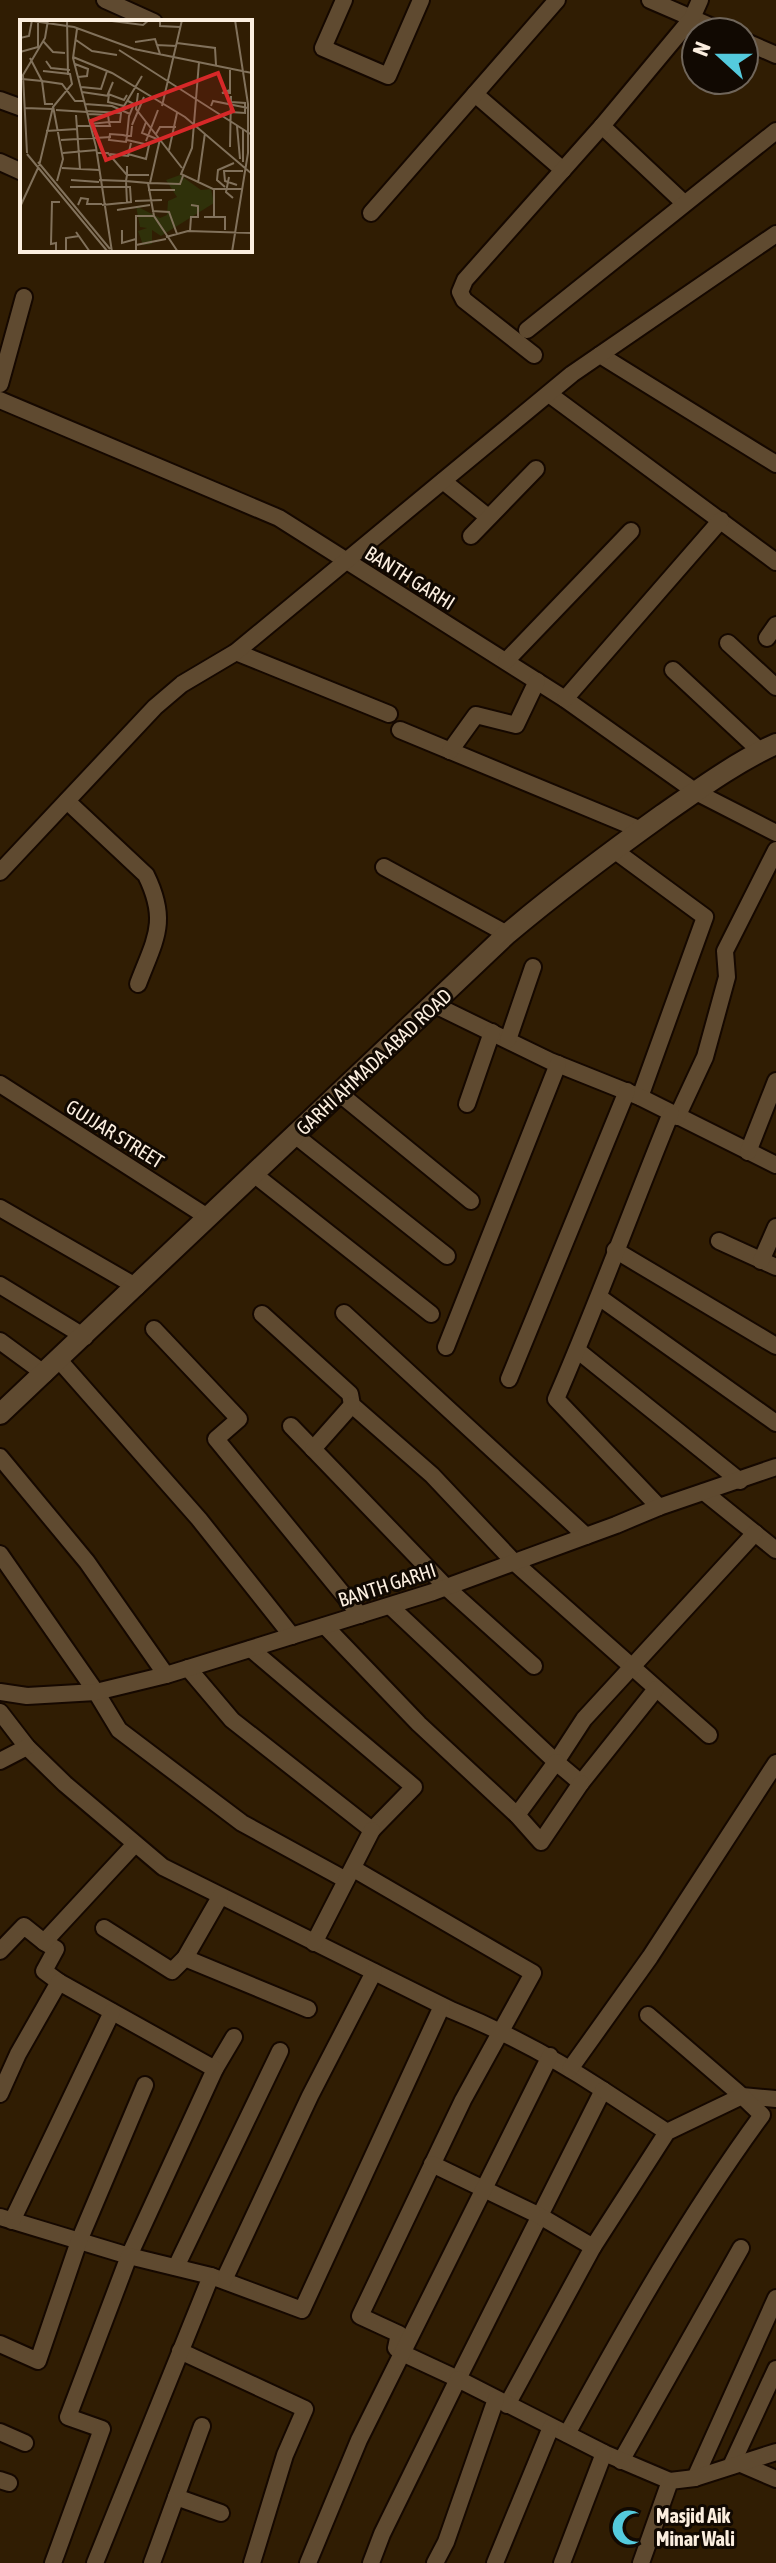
<svg xmlns="http://www.w3.org/2000/svg" width="776" height="2563" viewBox="0 0 776 2563" font-family="'Asap Condensed',sans-serif">
	<rect width="100%" height="100%" fill="#301d03"/>
	<g fill="none" stroke-linecap="round" stroke-linejoin="round">
		<defs>
			<g id="minor">
				<path d="M105,0L154,22"/>
				<path d="M344,0L323,48L388,76L421,0"/>
				<path d="M650,0L724,32"/>
				<path d="M744,41L776,55"/>
				<path d="M475,94L563,170"/>
				<path d="M0,100L22,108"/>
				<path d="M602,126L684,203"/>
				<path d="M0,162L22,172"/>
				<path d="M371,213L557,0"/>
				<path d="M527,330L776,131"/>
				<path d="M534,355L464,300L460,292L465,280L602,126L692,18L700,0"/>
				<path d="M600,355L776,464"/>
				<path d="M0,384L24,297"/>
				<path d="M549,394L776,562"/>
				<path d="M0,400L279,518L565,699L696,792L776,833"/>
				<path d="M443,481L488,517"/>
				<path d="M471,536L536,469"/>
				<path d="M767,638L776,625"/>
				<path d="M728,643L776,687"/>
				<path d="M236,652L389,714"/>
				<path d="M506,661L631,531"/>
				<path d="M673,670L760,751"/>
				<path d="M565,699L721,520"/>
				<path d="M400,730L641,830"/>
				<path d="M450,751L476,715L516,725L537,681"/>
				<path d="M67,801L146,875C169,922 155,939 138,984"/>
				<path d="M614,850L705,917L640,1097"/>
				<path d="M384,867L507,934"/>
				<path d="M0,872L155,707L182,684L236,652L572,374L776,234"/>
				<path d="M435,1005L550,1061L640,1097L776,1165"/>
				<path d="M508,1040L533,967"/>
				<path d="M0,1084L209,1218"/>
				<path d="M340,1094L471,1201"/>
				<path d="M467,1104L492,1032"/>
				<path d="M677,1117L705,1057L727,977L725,951L776,850"/>
				<path d="M296,1136L447,1256"/>
				<path d="M748,1152L776,1081"/>
				<path d="M255,1175L431,1314"/>
				<path d="M0,1208L137,1287"/>
				<path d="M719,1241L776,1267"/>
				<path d="M615,1250L776,1346"/>
				<path d="M761,1261L776,1227"/>
				<path d="M0,1285L85,1337"/>
				<path d="M599,1297L776,1423"/>
				<path d="M344,1313L586,1536"/>
				<path d="M262,1314L350,1394L352,1405L432,1475L515,1563L709,1735"/>
				<path d="M154,1329L239,1419L216,1439L360,1615"/>
				<path d="M0,1341L45,1374"/>
				<path d="M446,1347L558,1064"/>
				<path d="M577,1350L740,1481"/>
				<path d="M59,1360L199,1519L292,1636"/>
				<path d="M509,1379L627,1091"/>
				<path d="M291,1426L446,1587L534,1666"/>
				<path d="M313,1449L352,1405"/>
				<path d="M0,1457L87,1562L166,1675"/>
				<path d="M704,1492L776,1550"/>
				<path d="M659,1507L556,1399C597,1305 632,1208 671,1113"/>
				<path d="M0,1554L96,1692L119,1730L242,1823L346,1880"/>
				<path d="M390,1606L556,1762L584,1719L755,1533"/>
				<path d="M325,1626L419,1724L517,1815L556,1762L581,1783L656,1689"/>
				<path d="M188,1668L232,1720L372,1830L414,1787L251,1649"/>
				<path d="M0,1692L27,1696L96,1692L166,1675L433,1592L616,1525L659,1507L776,1467"/>
				<path d="M0,1712L27,1747L65,1784L163,1867L451,2010C505,2032 554,2058 603,2090L458,2379L402,2353L396,2348L399,2334L360,2316L463,2100L533,1973L354,1869"/>
				<path d="M0,1761L27,1747"/>
				<path d="M517,1815L541,1842L581,1783"/>
				<path d="M104,1928L172,1971L185,1958L220,1897"/>
				<path d="M44,1942L56,1949L44,1971L59,1982"/>
				<path d="M314,1943L372,1830"/>
				<path d="M0,1951L24,1926L44,1942L135,1844"/>
				<path d="M185,1958L308,2009"/>
				<path d="M648,2015L742,2096L776,2099"/>
				<path d="M215,2069L234,2037"/>
				<path d="M570,2069L650,1957L776,1763"/>
				<path d="M603,2090L667,2132"/>
				<path d="M0,2094L18,2054L59,1982L215,2069L129,2256L0,2217"/>
				<path d="M432,2164L540,2216L593,2247"/>
				<path d="M12,2221L112,2012"/>
				<path d="M176,2267L280,2051"/>
				<path d="M211,2276L302,2310L442,2006"/>
				<path d="M224,2280L310,2096L374,1972"/>
				<path d="M0,2344L38,2361L79,2241L145,2085"/>
				<path d="M180,2351L305,2409L285,2455L252,2563"/>
				<path d="M507,2405L593,2247L667,2132L742,2096L762,2115C688,2216 627,2324 567,2434"/>
				<path d="M0,2432L25,2443"/>
				<path d="M621,2461L741,2248"/>
				<path d="M741,2464L776,2479"/>
				<path d="M731,2466L776,2369"/>
				<path d="M695,2478L776,2298"/>
				<path d="M0,2480L9,2483"/>
				<path d="M176,2497L221,2513"/>
				<path d="M53,2563L102,2429L68,2417L129,2256L211,2276L95,2563"/>
				<path d="M152,2563L202,2426"/>
				<path d="M308,2563L359,2440L550,2056"/>
				<path d="M371,2563L382,2534L458,2379L604,2453L670,2481"/>
				<path d="M435,2563L446,2542L496,2399"/>
				<path d="M495,2563L551,2427"/>
				<path d="M562,2563L604,2453"/>
				<path d="M641,2563L670,2481L695,2478L776,2452"/>
			</g>
			<path id="tertiary" d="M0,1414L507,934C557,892 609,853 662,815C698,790 736,762 776,744"/>
		</defs>
		<use href="#minor" stroke="#150800" stroke-width="20"/>
		<use href="#tertiary" stroke="#150800" stroke-width="24"/>
		<use href="#minor" stroke="#5f4a30" stroke-width="16"/>
		<use href="#tertiary" stroke="#5f4a30" stroke-width="20"/>
	</g>
	<defs>
		<symbol id="mosque-bare" viewBox="-9 -9 18 18"><path d="M3.5-4.9A6 6 0 1 0 3.5 4.9A5 5 0 1 1 3.5-4.9Z" fill="#54cadd" stroke="#110902" stroke-width="2.5" paint-order="stroke"/></symbol>
	</defs>
	<g fill-rule="evenodd">
		<use href="#mosque-bare" x="604" y="2502" width="51" height="51"/>
	</g>
	<g text-anchor="middle" stroke-width="6" stroke-linejoin="round" paint-order="stroke">
		<g font-size="20" fill="#fbeedf" stroke="#110902">
			<text transform="translate(410 578) rotate(32)" y="7">BANTH GARHI</text>
			<text transform="translate(374 1062) rotate(-43)" y="7">GARHI AHMADA ABAD ROAD</text>
			<text transform="translate(115 1134) rotate(32)" y="7">GUJJAR STREET</text>
			<text transform="translate(387 1585) rotate(-18)" y="7">BANTH GARHI</text>
		</g>
		<g font-size="20" font-weight="bold" fill="#fbeedf" stroke="#110902" text-anchor="start">
			<text x="656" y="2523">Masjid Aik<tspan x="656" dy="23">Minar Wali</tspan></text>
		</g>
	</g>
	<g transform="translate(20 20)">
		<rect width="232" height="232" fill="#301d03"/>
		<path d="M160,155L181,170L191,169L194,183L141,216L132,210V224L123,225L118,211L127,208L120,207L116,186L140,198L147,195L148,181L157,177L146,160Z" fill="#2f310a"/>
		<path fill="none" stroke="#81715b" stroke-width="2" d="M6,0L54,7L114,29L232,53M47,0L48,55M140,0V6L160,7M92,1L123,5L129,0M57,9L53,38L76,127L92,232M0,18L9,16L12,0M56,20L72,31L97,35M23,21L33,32L45,33M115,22L135,19L137,25M157,23L195,28L196,45M99,30L232,115M0,32L18,27V1M140,34L137,25L157,26M53,37L92,53L165,97L232,154M10,38L22,61L42,64L55,81H64M26,41L31,48L50,50M179,42L172,128L161,154L193,169H222M55,44L68,49L67,56L58,57M2,59L22,61L25,84H33M93,62L88,74L104,80L107,75M61,67L81,69L87,51M210,70L202,73H210V48M62,72L89,76M118,73L116,89L162,148M89,74L88,82L104,86L122,56M108,81L114,84L109,96L107,116L106,122L89,120L90,114L103,115L107,116H111L112,106M65,84L92,86L110,94M33,86L43,139L37,161M142,86L162,0M191,86L193,81L228,88M5,88L32,89M36,90L67,92M66,91L101,93L100,102H89L88,95L68,94M210,92L225,93V83L211,82M56,95L60,149M126,102L122,113L137,119M112,105L124,77M57,106H90L89,102L70,104M217,106L220,139M223,109V142M26,111L57,109M136,114L140,107H156M140,119L130,163L160,164L163,156M41,120L91,117M107,120L129,125L126,139L108,134M126,121L138,90M210,127L211,76M149,130L157,93M7,133L3,55L25,18L28,0M43,133L77,130M77,133H88L107,155L106,161L128,163L134,196L158,232M7,134L88,232M90,134L108,136L111,123M18,142L90,229M19,146L33,87L52,64L50,54L23,51M107,146V155H129M42,148L79,150M209,157L206,172L213,178M51,160L79,162M79,160L106,161L107,183M178,163L185,113M217,165L205,161L204,151H223M50,167H106M205,167L197,160L198,150L214,143M128,170H155M115,181L142,180M58,185L61,178L68,179L67,184H82M82,185L111,182L110,167H106M0,187L18,148M97,190L130,185M132,191L149,192L157,214M194,196V169M184,197H205V210M102,210V223L116,219M170,211L171,197H178V186L171,185M56,212L70,232M146,217L168,211L232,213M116,225L146,219M36,232V223L31,224L32,182H40M46,232V218L59,216M116,232V196H134M212,232L228,133V84L215,0"/>
		<path fill="#d62828" fill-opacity="0.15" stroke="#d62828" stroke-width="4" d="M198,53L213,91L86,140L71,101Z"/>
		<rect width="232" height="232" fill="none" stroke="#fbeedf" stroke-width="4"/>
	</g>
	<g transform="translate(720 56) rotate(291)"><circle r="38" fill="#110902" stroke="#6f655a" stroke-width="2"/>
	<path d="M0-6L14 30L0 20L-14 30Z" fill="#54cadd"/>
	<text y="-12" font-size="22" font-weight="bold" text-anchor="middle" fill="#fbeedf">N</text>
	</g>
</svg>
